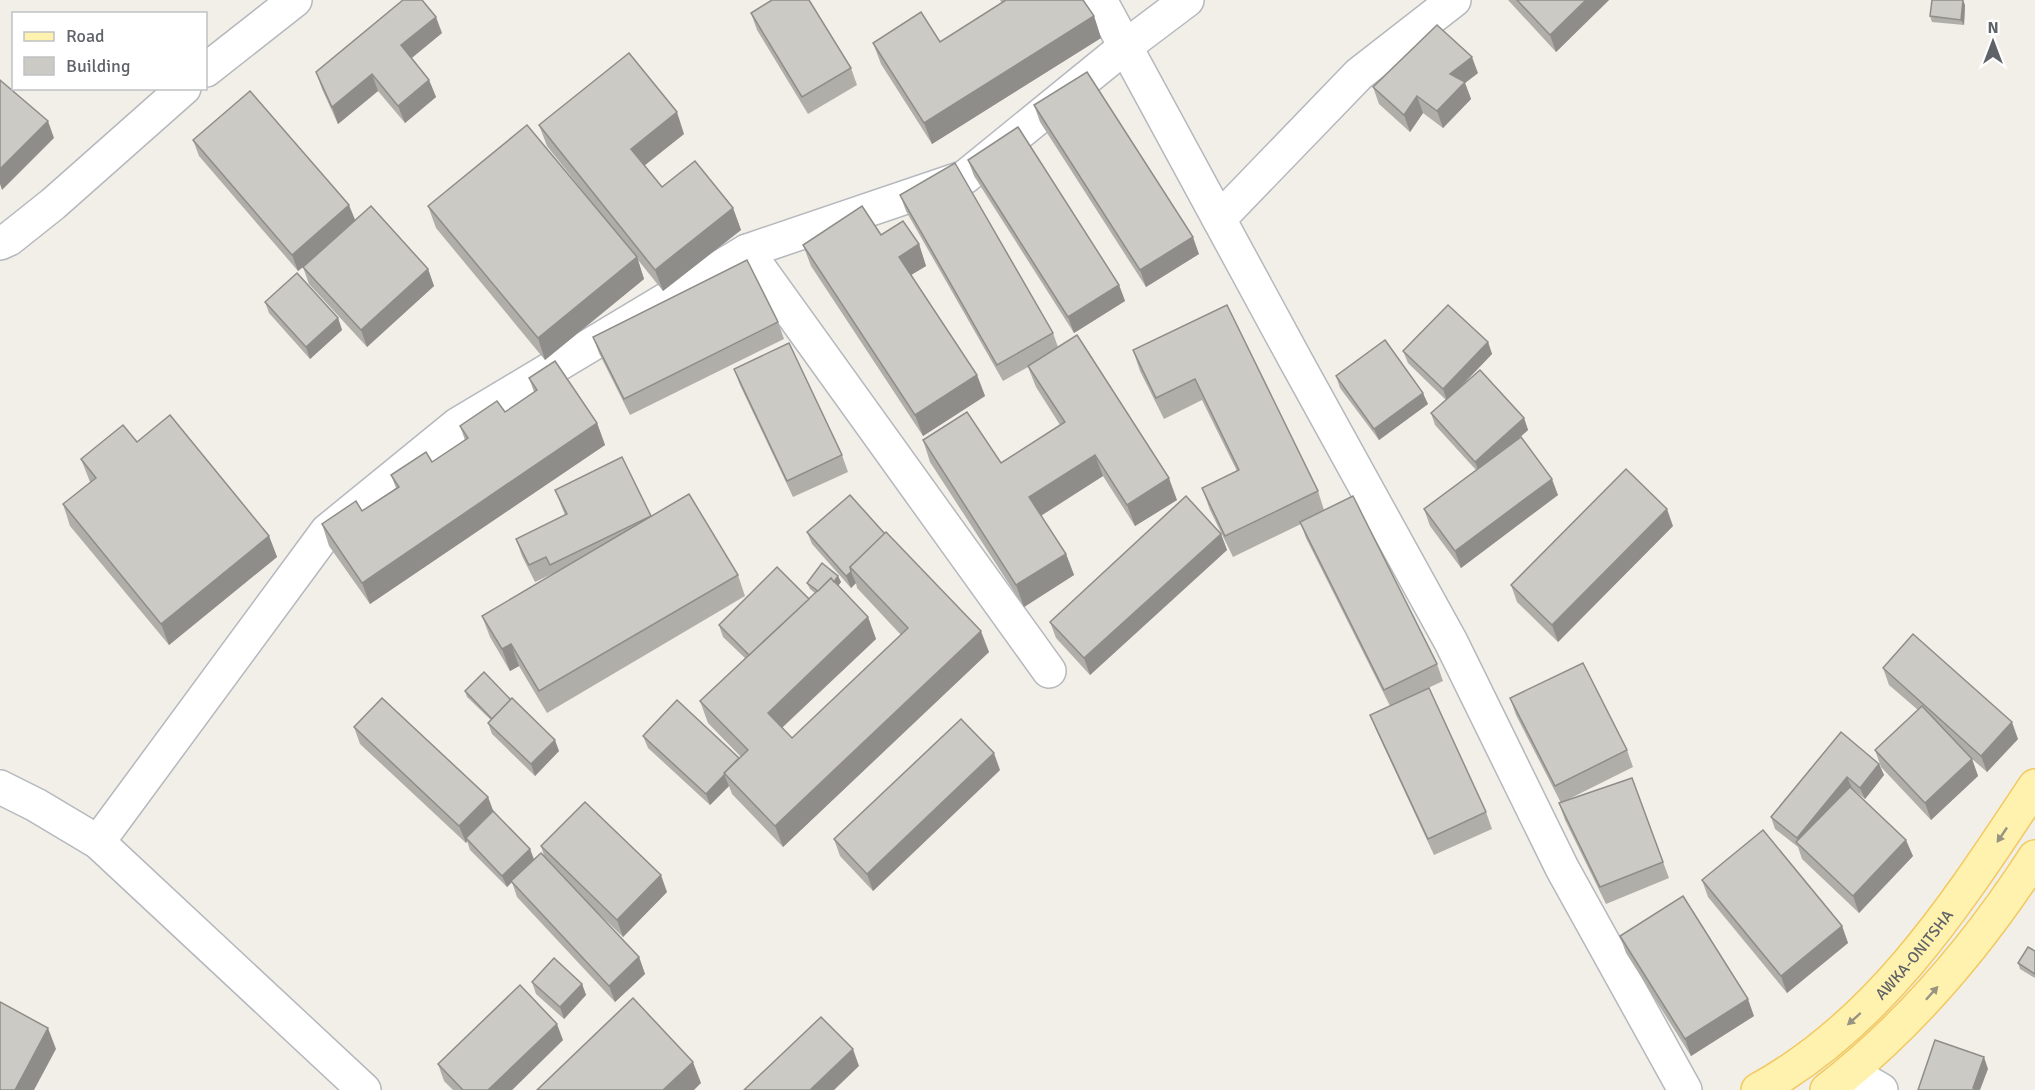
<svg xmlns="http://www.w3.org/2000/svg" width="2035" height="1090" viewBox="0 0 2035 1090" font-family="Signika,sans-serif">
	<rect width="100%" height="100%" fill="#f1efe8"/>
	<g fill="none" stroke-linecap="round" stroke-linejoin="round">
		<defs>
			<g id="minor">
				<path d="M1100,0L1296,361L1451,642L1562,868L1685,1090"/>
				<path d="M206,70L295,0"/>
				<path d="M1219,219L1359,74L1454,0"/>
				<path d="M0,243L9,239L53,204L184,88"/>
				<path d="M747,251L1049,671"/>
				<path d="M0,787L36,805L98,842L364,1090"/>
				<path d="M98,842L327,531L457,425L747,251L965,177L1126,46L1187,0"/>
				<path d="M1850,1072L1881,1090"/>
			</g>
			<g id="major">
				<path id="s1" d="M1758,1090C1882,1022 1959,900 2035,786"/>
				<path d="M1827,1090C1911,1025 1978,945 2035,857"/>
			</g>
		</defs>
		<use href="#minor" stroke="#b5b8bc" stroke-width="36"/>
		<use href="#major" stroke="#f2c960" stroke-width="36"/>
		<use href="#minor" stroke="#fff" stroke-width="33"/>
		<use href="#major" stroke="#fff2af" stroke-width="33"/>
	</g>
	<g fill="#afaea9">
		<path d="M1000,0H1083L1094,16L1101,38L932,144L881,64L873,43L940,42L1002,3Z"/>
		<path d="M1508,0H1609L1556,52Z"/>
		<path d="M1965,5L1964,25L1932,22L1930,16Z"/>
		<path d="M751,13L851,68L857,85L808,114L757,30Z"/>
		<path d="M442,33L411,58L429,80L436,97L405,123L378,91L338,124L322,89L316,72Z"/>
		<path d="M1478,73L1465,83L1471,99L1443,128L1423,113L1410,132L1379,104L1373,87Z"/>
		<path d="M1034,105L1199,254L1146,287L1040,122Z"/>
		<path d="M539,125L684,134L644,165L662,187L733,208L741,230L663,291L638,260L644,279L545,360L436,228L428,206L605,219L547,146Z"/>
		<path d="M193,140L355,220L428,269L434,286L367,347L309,284L303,267L298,271L199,156Z"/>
		<path d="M968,160L1119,285L1125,301L1074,333L974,176Z"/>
		<path d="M900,195L1053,333L1058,347L1177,500L1135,526L1103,476L1041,516L1066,554L1074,575L1024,607L930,462L923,440L1001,463L1060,425L1036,387L1028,367L1003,381L906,211Z"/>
		<path d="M881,235L919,244L926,266L911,275L977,375L985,396L923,436L811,266L803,245Z"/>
		<path d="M265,302L338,318L342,330L310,359L269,313Z"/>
		<path d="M1227,305L1318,491L1324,510L1437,664L1443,681L1409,697L1486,812L1492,829L1434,855L1377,732L1370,715L1390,706L1306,538L1301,524L1233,557L1210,510L1202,488L1237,471L1202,400L1164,419L1140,371L1133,350Z"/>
		<path d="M778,322L784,339L630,415L599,353L593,337Z"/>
		<path d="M1488,342L1492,354L1459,388L1524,418L1528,430L1515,441L1558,495L1461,568L1430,526L1424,509L1476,470L1435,425L1431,413L1446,400L1408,363L1403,351Z"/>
		<path d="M734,369L842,455L848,472L793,497L740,385Z"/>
		<path d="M1336,376L1428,404L1379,440L1340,388Z"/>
		<path d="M529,378L597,423L605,445L370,604L329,546L322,524L362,511L396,488L391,475L432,462L465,440L460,426L505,412L534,392Z"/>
		<path d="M137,442L269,536L277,557L169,645L70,526L63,504L90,482L81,459Z"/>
		<path d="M555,490L651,516L738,575L745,596L547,713L519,666L510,671L490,637L482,616L552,575V574L535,582L522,556L516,539L565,515Z"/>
		<path d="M1673,526L1558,642L1517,602L1511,585Z"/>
		<path d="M807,532L989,652L783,847L732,794L729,786L710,805L648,748L643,736L739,758L741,757L708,723L700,701L746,659L723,637L719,625L809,599L815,593L810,589L807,583L838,576L841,582L838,586L868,617L876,639L782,728L792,738L901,635L857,588L856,583L851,588L812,544Z"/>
		<path d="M1221,534L1227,550L1090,675L1056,638L1050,622Z"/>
		<path d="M1883,668L2018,739L1987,772L1972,759L1978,776L1931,820L1881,767L1875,750L1918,710L1889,685Z"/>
		<path d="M465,691L559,751L535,776L492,734L488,723L491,720L467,697Z"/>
		<path d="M1510,698L1627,750L1633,767L1561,803L1516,715Z"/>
		<path d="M354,727L488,797L493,811L530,849L534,859L544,856L541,846L667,892L623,937L590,905L639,957L645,974L615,1002L517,897L512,882L507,887L470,850L467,841L466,843L360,744Z"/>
		<path d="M1841,732L1879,764L1884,775L1865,799L1851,788L1913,856L1859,913L1802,859L1798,847L1775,829L1771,817Z"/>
		<path d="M1000,770L873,891L840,856L834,839Z"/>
		<path d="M1632,778L1669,878L1606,904L1565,820L1559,803Z"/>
		<path d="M1702,880L1842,926L1848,943L1787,993L1708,897Z"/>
		<path d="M1620,936L1754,1016L1691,1056L1626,953Z"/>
		<path d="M2035,951V978L2020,969L2018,963Z"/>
		<path d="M532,982L582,984L586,995L564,1019L536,994Z"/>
		<path d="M563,1040L512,1090H453L444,1081L438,1064Z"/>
	</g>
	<g fill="#8f8d8a">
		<path d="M1586,0H1609L1556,52L1550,35Z"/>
		<path d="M1963,0L1965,5L1964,25L1961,20Z"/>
		<path d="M1094,16L1101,38L932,144L924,123Z"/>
		<path d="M436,17L442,33L407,62L401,45Z"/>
		<path d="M1472,57L1478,73L1465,83L1471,99L1443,128L1437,111L1450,74Z"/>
		<path d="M372,74L378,91L338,124L332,107Z"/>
		<path d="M429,80L436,97L405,123L398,106Z"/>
		<path d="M1417,96L1423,113L1410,132L1404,115Z"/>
		<path d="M677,112L684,134L639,170L631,149Z"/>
		<path d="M48,121L54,138L2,190L0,184V169Z"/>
		<path d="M349,205L356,222L298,271L292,255Z"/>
		<path d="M733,208L741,230L663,291L655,270Z"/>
		<path d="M1193,237L1199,254L1146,287L1140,270Z"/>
		<path d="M919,244L926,266L906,278L899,257Z"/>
		<path d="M637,257L644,279L545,360L538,338Z"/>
		<path d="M428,269L434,286L367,347L361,330Z"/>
		<path d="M1119,285L1125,301L1074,333L1068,317Z"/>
		<path d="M338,318L342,330L310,359L306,347Z"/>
		<path d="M1488,342L1492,354L1447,401L1443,389Z"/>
		<path d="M977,375L985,396L923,436L915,415Z"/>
		<path d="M1423,393L1428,404L1379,440L1374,429Z"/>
		<path d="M1524,418L1528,430L1480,474L1475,462Z"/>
		<path d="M597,423L605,445L370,604L362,583Z"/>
		<path d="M1095,455L1103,476L1037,518L1029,497Z"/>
		<path d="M1169,478L1177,500L1135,526L1127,505Z"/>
		<path d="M1552,479L1558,495L1461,568L1455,551Z"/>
		<path d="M1667,509L1673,526L1558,642L1552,625Z"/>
		<path d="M1221,534L1227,550L1090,675L1084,658Z"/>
		<path d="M269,536L277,557L169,645L161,624Z"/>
		<path d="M1066,554L1074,575L1024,607L1016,585Z"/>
		<path d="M851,572L856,583L851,588L846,576Z"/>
		<path d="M838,576L841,582L826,601L824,595Z"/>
		<path d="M868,617L876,639L775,734L768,713Z"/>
		<path d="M981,631L989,652L783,847L775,826Z"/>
		<path d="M511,644L519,666L510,671L502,649Z"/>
		<path d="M2012,722L2018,739L1987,772L1981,756Z"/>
		<path d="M555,740L559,751L535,776L531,764Z"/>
		<path d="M994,753L1000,770L873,891L867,874Z"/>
		<path d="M1972,759L1978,776L1931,820L1925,803Z"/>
		<path d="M1879,764L1884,775L1865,799L1860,788Z"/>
		<path d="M724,774L729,786L710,805L706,794Z"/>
		<path d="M1847,777L1852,788L1800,846L1797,838Z"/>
		<path d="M488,797L494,813L466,838L467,841L466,843L459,826Z"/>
		<path d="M1906,840L1913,856L1859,913L1853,896Z"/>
		<path d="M530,849L534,860L507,887L502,876Z"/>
		<path d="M661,875L667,892L623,937L617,920Z"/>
		<path d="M1842,926L1848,943L1787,993L1781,976Z"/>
		<path d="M639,957L645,974L615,1002L609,986Z"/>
		<path d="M582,984L586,995L564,1019L560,1007Z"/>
		<path d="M1748,999L1754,1016L1691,1056L1685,1039Z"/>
		<path d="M557,1024L563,1040L512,1090H488Z"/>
		<path d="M48,1028L56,1049L34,1090H15Z"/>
		<path d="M853,1049L859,1066L834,1090H810Z"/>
		<path d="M1984,1057L1988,1069L1980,1090L1973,1088Z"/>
		<path d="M693,1062L701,1083L694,1090H663Z"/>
	</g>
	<g fill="#cccac5" stroke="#8f8d8a" stroke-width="1.5">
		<path d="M403,0H422L436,17L401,45L429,80L398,106L372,74L332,107L316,72Z"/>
		<path d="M772,0H809L851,68L802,97L751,13Z"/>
		<path d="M1006,0H1083L1094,16L924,123L873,43L921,12L940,42Z"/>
		<path d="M1517,0H1586L1550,35Z"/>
		<path d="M1932,0H1963L1961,20L1930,16Z"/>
		<path d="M1437,25L1472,57L1450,74L1465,82L1437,111L1417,96L1404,115L1373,87Z"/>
		<path d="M629,53L677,112L631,149L662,187L695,161L733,208L655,270L539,125Z"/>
		<path d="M1087,72L1193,237L1140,270L1034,105Z"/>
		<path d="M0,80L48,121L0,169Z"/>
		<path d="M250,91L349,205L292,255L193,140Z"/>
		<path d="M527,125L637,257L538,338L428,206Z"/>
		<path d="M1018,127L1119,285L1068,317L968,160Z"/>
		<path d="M955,163L1053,333L997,365L900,195Z"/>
		<path d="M371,206L428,269L361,330L303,267Z"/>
		<path d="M862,206L881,235L903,221L919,244L899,257L977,375L915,415L803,245Z"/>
		<path d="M747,260L778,322L624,399L593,337Z"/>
		<path d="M297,273L338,318L306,347L265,302Z"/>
		<path d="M1227,305L1318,491L1225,536L1202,488L1239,470L1195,379L1156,398L1133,350Z"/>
		<path d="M1448,305L1488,342L1443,389L1403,351Z"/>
		<path d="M1077,335L1169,478L1127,505L1095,455L1029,497L1066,554L1016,585L923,440L967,412L1001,463L1065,422L1028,366Z"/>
		<path d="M1385,340L1423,393L1374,429L1336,376Z"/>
		<path d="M789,343L842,455L787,481L734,369Z"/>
		<path d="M555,361L597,423L362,583L322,524L356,501L362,511L399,487L391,475L426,452L432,462L468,438L460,426L497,401L505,412L537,390L529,378Z"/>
		<path d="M1480,370L1524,418L1475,462L1431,413Z"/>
		<path d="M170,415L269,536L161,624L63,504L96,478L81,459L123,425L137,442Z"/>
		<path d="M1521,437L1552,479L1455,551L1424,509Z"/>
		<path d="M622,457L651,516L550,565L546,557L529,565L516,539L567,514L555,490Z"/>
		<path d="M1626,469L1667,509L1552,625L1511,585Z"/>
		<path d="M689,494L738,575L539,691L511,644L502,649L482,616Z"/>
		<path d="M850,495L885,534L850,567L851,572L846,576L807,532Z"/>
		<path d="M1186,496L1221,534L1084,658L1050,622Z"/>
		<path d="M1353,496L1437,664L1384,690L1300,522Z"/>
		<path d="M886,532L981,631L775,826L724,773L748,750L700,701L831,578L868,617L768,713L792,738L908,628L850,567Z"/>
		<path d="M822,563L838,576L834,582L831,578L818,591L807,583Z"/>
		<path d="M777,567L809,599L749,655L719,625Z"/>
		<path d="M1913,634L2012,722L1981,756L1883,668Z"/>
		<path d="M1583,663L1627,750L1555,786L1510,698Z"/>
		<path d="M484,672L511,700L492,719L465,691Z"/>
		<path d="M1429,688L1486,812L1428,839L1370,715Z"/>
		<path d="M382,698L488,797L459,826L354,727Z"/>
		<path d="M512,698L555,740L531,764L488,723Z"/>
		<path d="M677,700L739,758L724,773L725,774L706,794L643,736Z"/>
		<path d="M1922,706L1972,759L1925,803L1875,750Z"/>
		<path d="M961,719L994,753L867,874L834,839Z"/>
		<path d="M1841,732L1879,764L1860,788L1847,777L1797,838L1771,817Z"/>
		<path d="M1632,778L1663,862L1600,887L1559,803Z"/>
		<path d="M1850,787L1906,840L1853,896L1796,842Z"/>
		<path d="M585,802L661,875L617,920L541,846Z"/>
		<path d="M493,811L530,849L502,876L466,838Z"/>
		<path d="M1763,830L1842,926L1781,976L1702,880Z"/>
		<path d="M541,853L639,957L609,986L511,881Z"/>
		<path d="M1683,896L1748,999L1685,1039L1620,936Z"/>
		<path d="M2028,947L2035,951V974L2018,963Z"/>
		<path d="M554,958L582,984L560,1007L532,982Z"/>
		<path d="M520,985L557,1024L488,1090H463L438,1064Z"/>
		<path d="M633,998L693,1062L663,1090H537Z"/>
		<path d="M0,1002L48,1028L15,1090H0Z"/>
		<path d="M821,1017L853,1049L810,1090H744Z"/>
		<path d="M1935,1040L1984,1057L1973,1088L1979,1090H1918Z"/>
	</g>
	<defs><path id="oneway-solid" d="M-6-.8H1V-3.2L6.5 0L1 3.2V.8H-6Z" transform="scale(1.5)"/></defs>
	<g fill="#979581">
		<use href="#oneway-solid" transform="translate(2002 835) rotate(124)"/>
		<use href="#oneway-solid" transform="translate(1932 993) rotate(-48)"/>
		<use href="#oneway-solid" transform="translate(1854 1019) rotate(138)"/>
	</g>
	<g text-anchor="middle" stroke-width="6" stroke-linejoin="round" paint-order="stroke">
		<g font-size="16" fill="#5f6368" stroke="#fff">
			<text dy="6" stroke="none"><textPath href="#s1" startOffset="208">AWKA-ONITSHA</textPath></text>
		</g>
	</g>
	<rect x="12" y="12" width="195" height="78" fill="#ffffff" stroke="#bfc1c3" stroke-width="1.5"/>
	<rect x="24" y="32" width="30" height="9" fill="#fff2af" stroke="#bfc1c3" stroke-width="1.5"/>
	<text x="66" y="42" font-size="18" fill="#5f6368">Road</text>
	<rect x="24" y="57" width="30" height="18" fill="#cccac5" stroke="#bfc1c3" stroke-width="1.5"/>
	<text x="66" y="72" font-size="18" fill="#5f6368">Building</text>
	<g transform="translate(1993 42)" stroke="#ffffff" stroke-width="4.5" paint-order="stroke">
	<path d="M0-4.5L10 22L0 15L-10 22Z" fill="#5f6368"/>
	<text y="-9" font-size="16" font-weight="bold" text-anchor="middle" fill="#5f6368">N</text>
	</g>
</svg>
